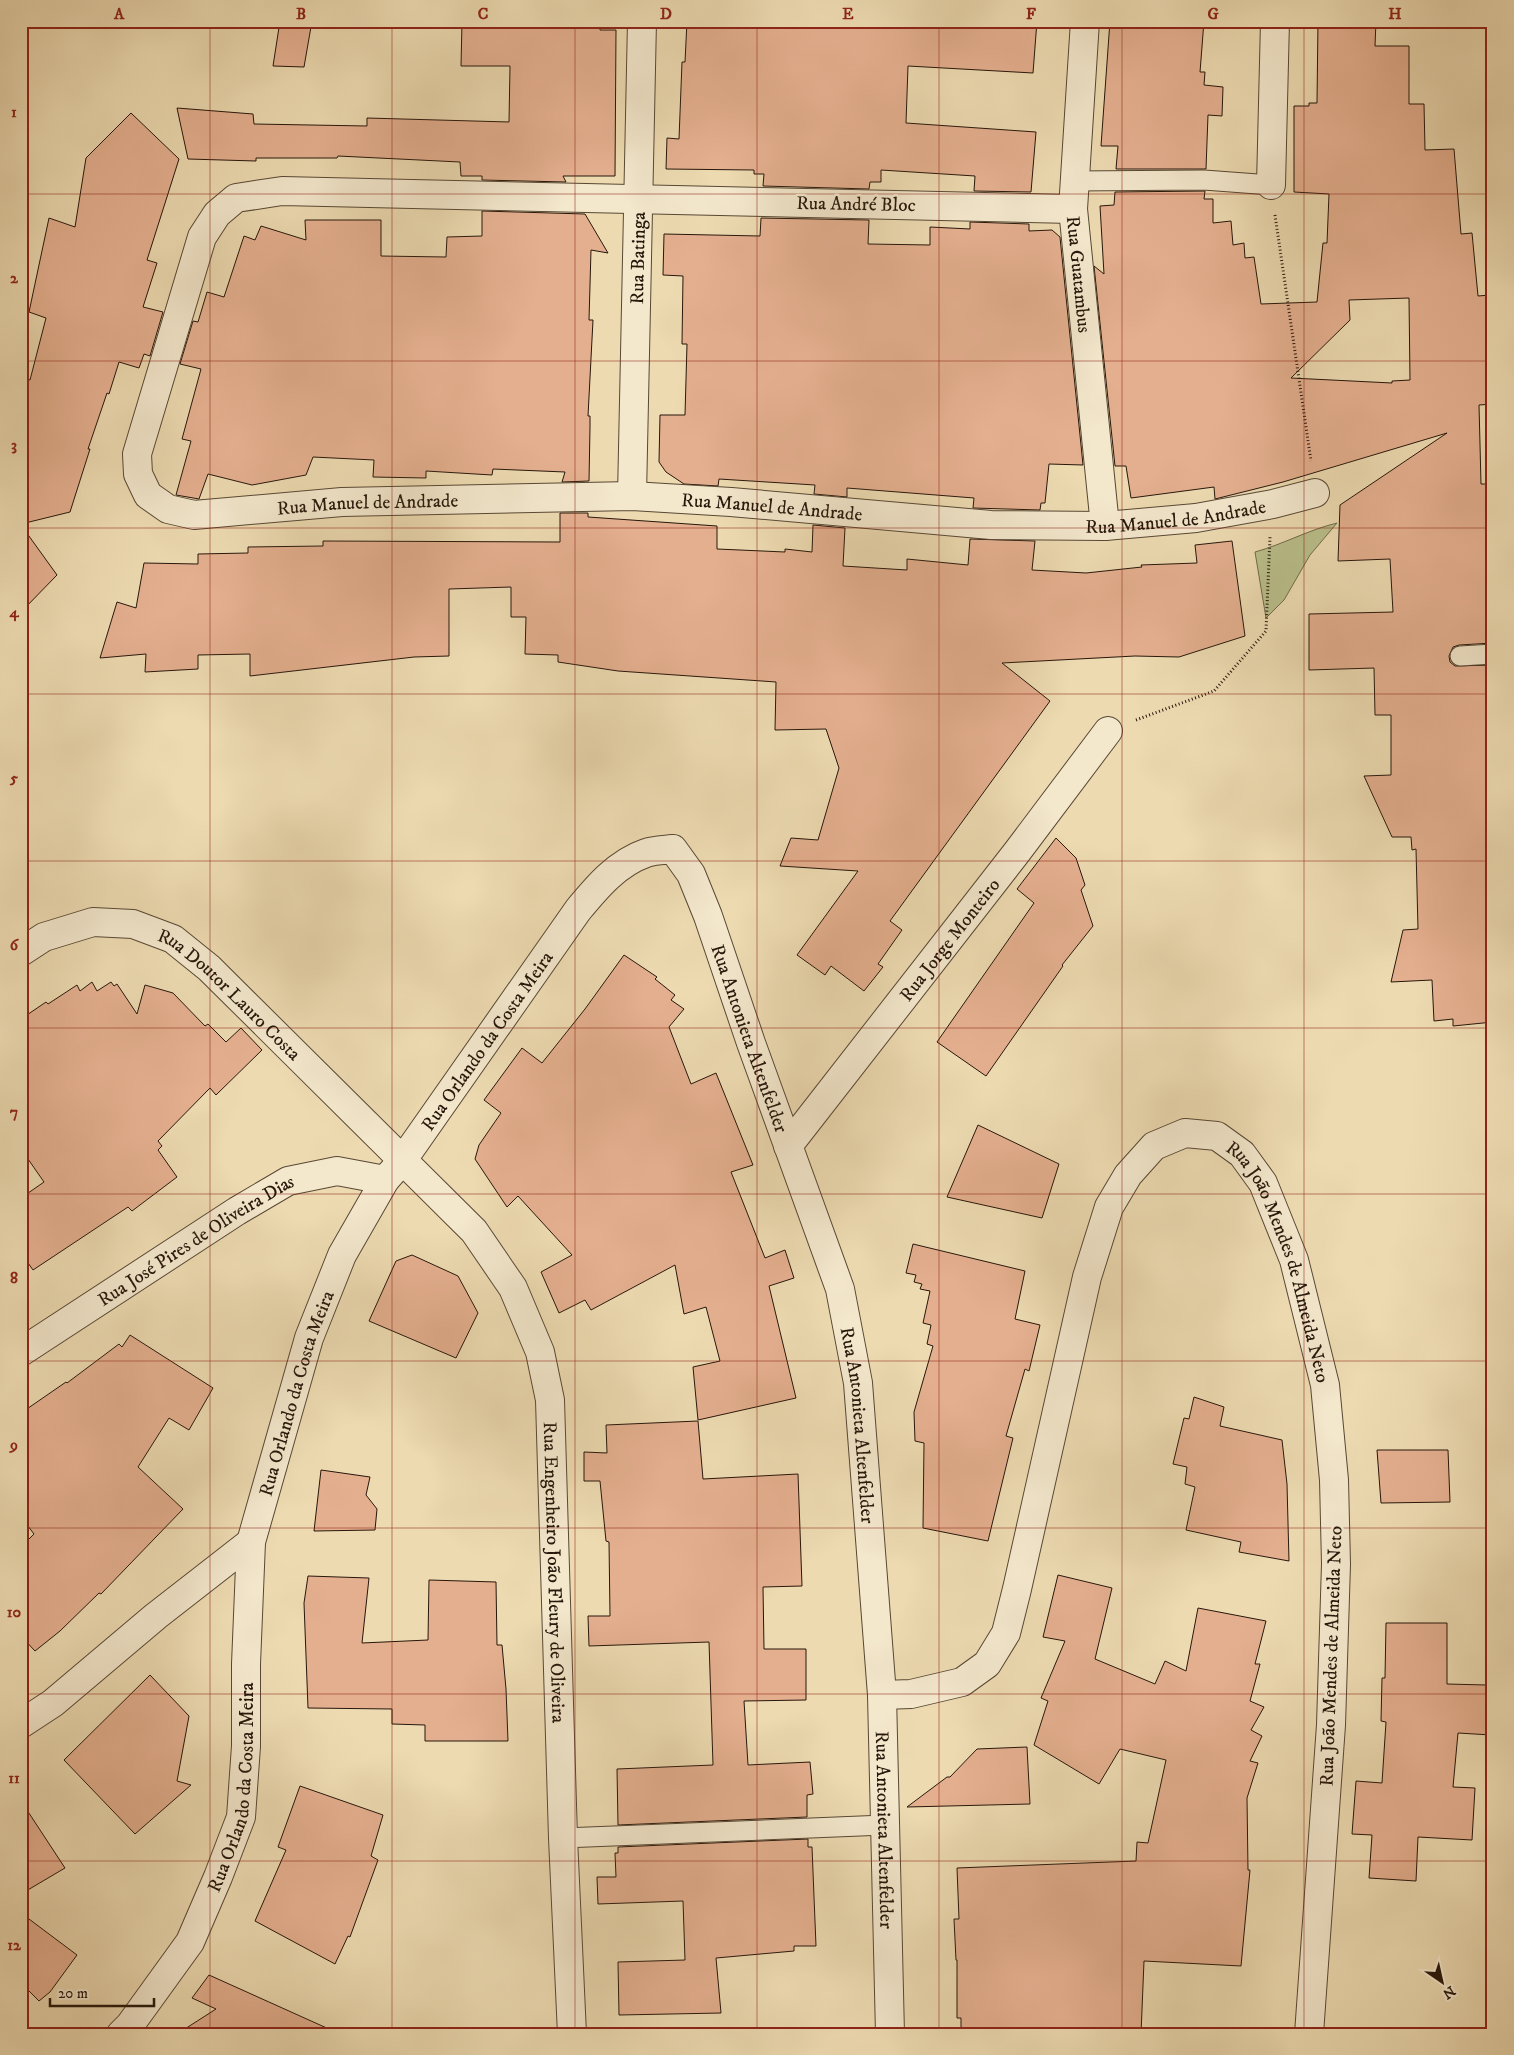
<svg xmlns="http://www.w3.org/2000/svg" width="1514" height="2055" viewBox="0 0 1514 2055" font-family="'IM FELL DW Pica',serif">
	<rect width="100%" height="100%" fill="#eddab1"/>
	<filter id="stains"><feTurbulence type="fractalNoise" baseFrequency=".004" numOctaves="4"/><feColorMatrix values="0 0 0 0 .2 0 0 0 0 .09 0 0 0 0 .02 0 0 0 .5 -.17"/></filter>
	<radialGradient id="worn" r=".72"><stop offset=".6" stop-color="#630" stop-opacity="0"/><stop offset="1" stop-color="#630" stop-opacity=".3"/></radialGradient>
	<path fill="#b9bf8a" stroke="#706b4a" d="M1337,523L1310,555L1284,600L1266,618L1255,552C1284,544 1308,530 1337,523Z"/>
	<g fill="#e4af8f" stroke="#27170b" fill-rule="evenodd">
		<path d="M280,21H312L304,67L273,66Z"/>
		<path d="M687,21H1037L1033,73L908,66L906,123L1036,132L1031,192L974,191L975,176L881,170V182H870L869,189L763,186L764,174H754V170L666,169L667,138L679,139L682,62H685Z"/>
		<path d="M1110,21H1204L1200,72H1205L1204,85L1223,87L1222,116L1208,115L1206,169H1116L1118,146H1101Z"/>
		<path d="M1318,21H1376L1375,46H1409V104H1424L1425,150L1454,149L1461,234L1472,233L1478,296L1490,295L1493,326V404L1479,405L1481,484H1493V643L1459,645L1453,647L1449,656L1450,662L1455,666L1493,665V1022L1453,1026V1019L1434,1021L1432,980L1391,982L1403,930L1418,929L1416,849L1412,850L1411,837H1392L1364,776L1391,775V715H1375L1374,668L1309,670V614L1393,612L1390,559L1338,561L1340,505L1447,433L1283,482L1215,499L1214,487L1131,498L1126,466H1115L1094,266L1104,274L1100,206L1114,205L1115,192L1205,191L1204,199H1213V223L1231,221L1233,245L1244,243L1245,258L1254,257L1261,304L1317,302L1323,243H1327L1329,194L1294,192V106H1309V103H1317ZM1409,298L1410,380L1392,381V383L1291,378L1350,320L1349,300Z"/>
		<path d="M462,22L600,26V30H616L615,176H563L566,182L482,180V176H461L460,162L338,156L337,158H256V161L188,159L177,108L253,114L254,124L367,126V118L509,122L510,66H461Z"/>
		<path d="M131,113L179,159L147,260L157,263L143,307L163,312L150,356L144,354L139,368L119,362L109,394L107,393L88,449H90L70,512L21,524V377L30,380L46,318L29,312L49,218L75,227L86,158Z"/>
		<path d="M482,211L585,214L608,253L591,250L589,320H593L588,416H590V427L589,481L562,482L565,472L493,469L492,475L426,471V478L373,477L374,460L313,457L306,475L252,485L208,474L199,499L176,495L191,441L182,439L201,369L180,364L193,321L198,322L207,292L224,297L244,236L255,240L261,226L306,240L305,220H381V256L446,257L447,237L482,236Z"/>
		<path d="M761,218L869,220L868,244L930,245V227L970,229V222L1029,224V231L1052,230L1060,237L1083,465L1049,464L1045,503H1041L1040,510L973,508L974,498L847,488V497L814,494L815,485L719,479L718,486L684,484L666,472L659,462L660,415H685L687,344H682L683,276L663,275L664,234L760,236Z"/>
		<path d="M560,513H588V517L717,526V549L785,552V549L812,552L813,525L845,528L843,566L907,570V559L968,565L970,539L1035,541L1032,570L1086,573L1142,567L1141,565L1197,563L1195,545L1232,541L1245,636L1179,657L1135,656L1002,663L1050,701L890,921L902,930L878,964L883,967L864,991L831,966L825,975L797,955L858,871L780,866L791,838L818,840L839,768L826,729L775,730L776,682L618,671L558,662V655L525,654L526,617H511V587L449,589V656L414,657L250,676V654L198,655V669L145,672L146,654L100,658L117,602L136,608L144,563L198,564V554L248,553V547L323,546V541L560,542Z"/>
		<path d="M21,525L57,575L21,612Z"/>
		<path d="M1056,838L1076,858L1085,885L1081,890L1093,926L1062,965L1063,966L986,1076L937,1042L1034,903L1017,889Z"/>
		<path d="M624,955L657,977L655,979L675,995L671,1000L684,1009L669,1027L691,1084L716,1073L753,1165L731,1172L765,1258L785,1250L794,1278L769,1286L796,1398L698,1420L693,1367L720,1361L706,1307L684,1314L675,1265L591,1310L585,1300L559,1313L541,1272L572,1255L518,1196L507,1207L475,1159L479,1145L501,1113L484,1100L522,1048L542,1063L585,1009Z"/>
		<path d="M92,982L97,991L111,982L114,986L117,984L137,1014L145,985L173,993L205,1026L208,1024L226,1042L241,1028L262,1050L216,1095L210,1088L158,1141L162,1146L158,1150L177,1177L132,1211L128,1207L33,1270L21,1253V1198L44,1182L21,1149V1019L46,1002L48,1004L77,985L80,991Z"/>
		<path d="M978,1125L1059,1164L1042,1218L947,1197Z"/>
		<path d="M913,1244L1025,1271L1015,1319L1040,1325L1029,1371L1025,1369L1006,1436L1013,1438L988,1541L923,1528L924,1443L915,1441L914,1412L933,1346L927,1344L931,1325L923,1323L930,1291L920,1289L922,1284L914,1282L916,1275L906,1273Z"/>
		<path d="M412,1255L458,1276L478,1313L456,1358L369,1321L396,1261Z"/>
		<path d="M130,1335L213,1388L189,1430L169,1418L138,1467L183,1509L101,1594L99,1593L60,1631L35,1651L21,1636V1547L34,1534L21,1517V1413L66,1382L67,1383L119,1344L122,1347Z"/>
		<path d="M1194,1397L1224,1407L1220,1426L1282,1440L1287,1484L1289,1561L1239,1552L1241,1542L1186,1530L1195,1487L1185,1484L1187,1467L1173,1464L1184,1418L1189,1419Z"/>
		<path d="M698,1421L703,1479L798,1474L802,1586L763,1587L764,1649H806V1700L744,1701L748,1765L810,1762L813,1794L807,1795V1817L618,1825L617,1769L713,1765L709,1642L589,1646L588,1616H610L609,1542L606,1541L600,1481H584V1452L607,1453L606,1425Z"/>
		<path d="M1377,1450H1448L1450,1502L1381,1503Z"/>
		<path d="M321,1470L370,1477L366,1495L377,1509L375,1530L314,1531Z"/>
		<path d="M1058,1575L1112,1588L1095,1659L1155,1684L1165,1661L1186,1671L1198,1608L1266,1621L1255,1664H1260L1250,1701L1264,1707L1251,1730L1262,1736L1250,1761L1258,1763L1247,1798L1248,1870H1250L1241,1966L1144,1961L1141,2034H961V2018H957V1960H956L954,1919H959L957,1868L1136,1861L1137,1842L1148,1843L1166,1760L1120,1749L1099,1784L1034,1745L1048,1701L1041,1698L1065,1641L1043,1637Z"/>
		<path d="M308,1576L369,1578L362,1643L428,1640L429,1580L496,1582L497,1645H502L506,1689L508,1741H425V1725L392,1724V1709L308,1708L304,1603Z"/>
		<path d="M1386,1623H1447V1684L1486,1685L1491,1735L1458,1733L1453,1787L1475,1788L1472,1840L1418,1837L1416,1881L1369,1878L1372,1835L1352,1834L1356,1781L1382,1783L1386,1722L1381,1721L1382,1678H1385Z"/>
		<path d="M150,1675L189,1716L177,1781L191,1785L135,1834L64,1760Z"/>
		<path d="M1027,1747L1030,1804L907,1807L947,1777H950L977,1749Z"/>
		<path d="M300,1786L383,1815L371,1856L378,1860L350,1937L348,1936L335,1964L255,1921L286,1850L278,1847Z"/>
		<path d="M21,1801L65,1868L21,1894Z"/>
		<path d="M808,1839V1847H812L816,1946H794V1951L716,1958L721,2013L619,2015L618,1962L685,1960L683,1901L598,1904L597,1877H616L615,1853H618V1847Z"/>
		<path d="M21,1913L77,1955L50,1992L39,2001L21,1983Z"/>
		<path d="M209,1975L340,2034H177L216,2009L192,1998Z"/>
	</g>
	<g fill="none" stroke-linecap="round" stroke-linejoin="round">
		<defs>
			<g id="service">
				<path d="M1075,181L1204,180L1271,185"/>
				<path d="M1460,656L1493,654"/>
				<path d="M563,1838L885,1825"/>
			</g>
			<g id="minor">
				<path id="s1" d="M1085,21L1073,209L1105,526"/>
				<path d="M1271,185L1275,21"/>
				<path id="s2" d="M1073,209L282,191L236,198L217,214L202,237L137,454L138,474L148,495L168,509L194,515L342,502L632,496L731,502L991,525L1105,526L1196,518L1273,504L1315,493"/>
				<path id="s3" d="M632,496L642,21"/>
				<path id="s4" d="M21,952L44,937L93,922L133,924L173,939L209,968L474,1231L513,1288L540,1352L550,1400L563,1838L572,2034"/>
				<path id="s5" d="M788,1146L1017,852L1108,731"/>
				<path id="s6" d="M21,1352L237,1211L288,1181L337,1171L385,1180"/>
				<path id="s7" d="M882,1695L911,1694L962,1682L987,1664L1006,1633L1017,1589L1087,1277L1109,1207L1128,1175L1154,1146L1185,1133L1217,1136L1242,1154L1263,1183L1294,1260L1325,1385L1334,1480L1336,1564L1331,1725L1309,2034"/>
				<path d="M21,1724L53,1703L156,1616L251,1542"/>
				<path id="s8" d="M121,2034L130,2025L190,1942L218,1877L241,1817L246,1746V1664L251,1542L309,1338L342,1255L385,1180L402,1161L578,910C597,887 617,863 646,853C654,850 665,850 673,849L691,874L708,916L751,1043L840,1289L858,1383L882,1695L890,2034"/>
			</g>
		</defs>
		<use href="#service" stroke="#584834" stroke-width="21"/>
		<use href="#minor" stroke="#584834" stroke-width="30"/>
		<g stroke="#27170b" stroke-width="3" stroke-dasharray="1 2.5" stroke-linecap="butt">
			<path d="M1275,215L1311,461"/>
			<path d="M1136,720L1214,691L1266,631L1270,537"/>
		</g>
		<use href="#service" stroke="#f3e7cc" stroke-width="19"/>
		<use href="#minor" stroke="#f3e7cc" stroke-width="28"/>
	</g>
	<path fill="none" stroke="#8f2418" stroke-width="1" stroke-opacity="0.55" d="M210,21V2034M392,21V2034M575,21V2034M757,21V2034M939,21V2034M1122,21V2034M1304,21V2034M21,194H1493M21,361H1493M21,528H1493M21,694H1493M21,861H1493M21,1028H1493M21,1194H1493M21,1361H1493M21,1528H1493M21,1694H1493M21,1861H1493"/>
	<g text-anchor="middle" stroke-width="5" stroke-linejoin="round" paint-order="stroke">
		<g font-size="19" fill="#27170b" stroke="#f3e7cc">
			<text transform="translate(856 203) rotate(1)" y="7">Rua André Bloc</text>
			<text dy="7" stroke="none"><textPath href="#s3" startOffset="238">Rua Batinga</textPath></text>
			<text dy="7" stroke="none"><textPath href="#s1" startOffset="254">Rua Guatambus</textPath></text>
			<text dy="7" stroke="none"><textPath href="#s2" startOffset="1385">Rua Manuel de Andrade</textPath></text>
			<text dy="7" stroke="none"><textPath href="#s2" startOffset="1790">Rua Manuel de Andrade</textPath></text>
			<text dy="7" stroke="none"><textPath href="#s2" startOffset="2195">Rua Manuel de Andrade</textPath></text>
			<text dy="7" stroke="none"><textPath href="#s5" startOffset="262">Rua Jorge Monteiro</textPath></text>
			<text dy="7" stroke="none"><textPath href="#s4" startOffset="240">Rua Doutor Lauro Costa</textPath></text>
			<text dy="7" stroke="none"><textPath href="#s8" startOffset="1568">Rua Antonieta Altenfelder</textPath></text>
			<text dy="7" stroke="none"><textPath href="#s8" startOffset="1086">Rua Orlando da Costa Meira</textPath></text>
			<text dy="7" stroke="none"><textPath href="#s6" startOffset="208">Rua José Pires de Oliveira Dias</textPath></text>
			<text dy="7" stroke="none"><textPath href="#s7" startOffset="874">Rua João Mendes de Almeida Neto</textPath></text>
			<text dy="7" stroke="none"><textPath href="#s8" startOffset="681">Rua Orlando da Costa Meira</textPath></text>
			<text dy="7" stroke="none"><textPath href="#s8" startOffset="1972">Rua Antonieta Altenfelder</textPath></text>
			<text dy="7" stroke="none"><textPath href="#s4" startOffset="941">Rua Engenheiro João Fleury de Oliveira</textPath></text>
			<text transform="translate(1330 1656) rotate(-88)" y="7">Rua João Mendes de Almeida Neto</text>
			<text dy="7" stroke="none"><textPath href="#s8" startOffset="278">Rua Orlando da Costa Meira</textPath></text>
			<text dy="7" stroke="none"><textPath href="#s8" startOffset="2378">Rua Antonieta Altenfelder</textPath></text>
		</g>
	</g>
	<rect width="1514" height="2055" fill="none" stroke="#eddab1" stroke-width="55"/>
	<g transform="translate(1442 1982) rotate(146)" stroke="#f3e7cc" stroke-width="4" paint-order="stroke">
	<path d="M0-4L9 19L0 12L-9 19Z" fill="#27170b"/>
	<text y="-8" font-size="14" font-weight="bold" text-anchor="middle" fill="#27170b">N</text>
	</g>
	<path d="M50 1998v8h104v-8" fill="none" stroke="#27170b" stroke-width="2.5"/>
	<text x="58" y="1998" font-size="15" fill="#27170b" stroke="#f3e7cc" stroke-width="4" paint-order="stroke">20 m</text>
	<rect x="28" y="28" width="1458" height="2000" fill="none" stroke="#8f2418" stroke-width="2"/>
	<g font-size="16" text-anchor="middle" font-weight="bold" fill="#8f2418">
		<text x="119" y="19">A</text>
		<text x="301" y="19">B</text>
		<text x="483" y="19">C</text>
		<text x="666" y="19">D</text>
		<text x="848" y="19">E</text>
		<text x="1031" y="19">F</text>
		<text x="1213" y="19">G</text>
		<text x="1395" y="19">H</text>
		<text x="14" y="117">1</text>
		<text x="14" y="283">2</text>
		<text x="14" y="450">3</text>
		<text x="14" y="617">4</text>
		<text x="14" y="783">5</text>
		<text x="14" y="950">6</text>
		<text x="14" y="1117">7</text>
		<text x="14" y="1283">8</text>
		<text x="14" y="1450">9</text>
		<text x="14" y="1617">10</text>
		<text x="14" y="1783">11</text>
		<text x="14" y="1950">12</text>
	</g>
	<rect width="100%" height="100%" filter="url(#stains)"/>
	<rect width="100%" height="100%" fill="url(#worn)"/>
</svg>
